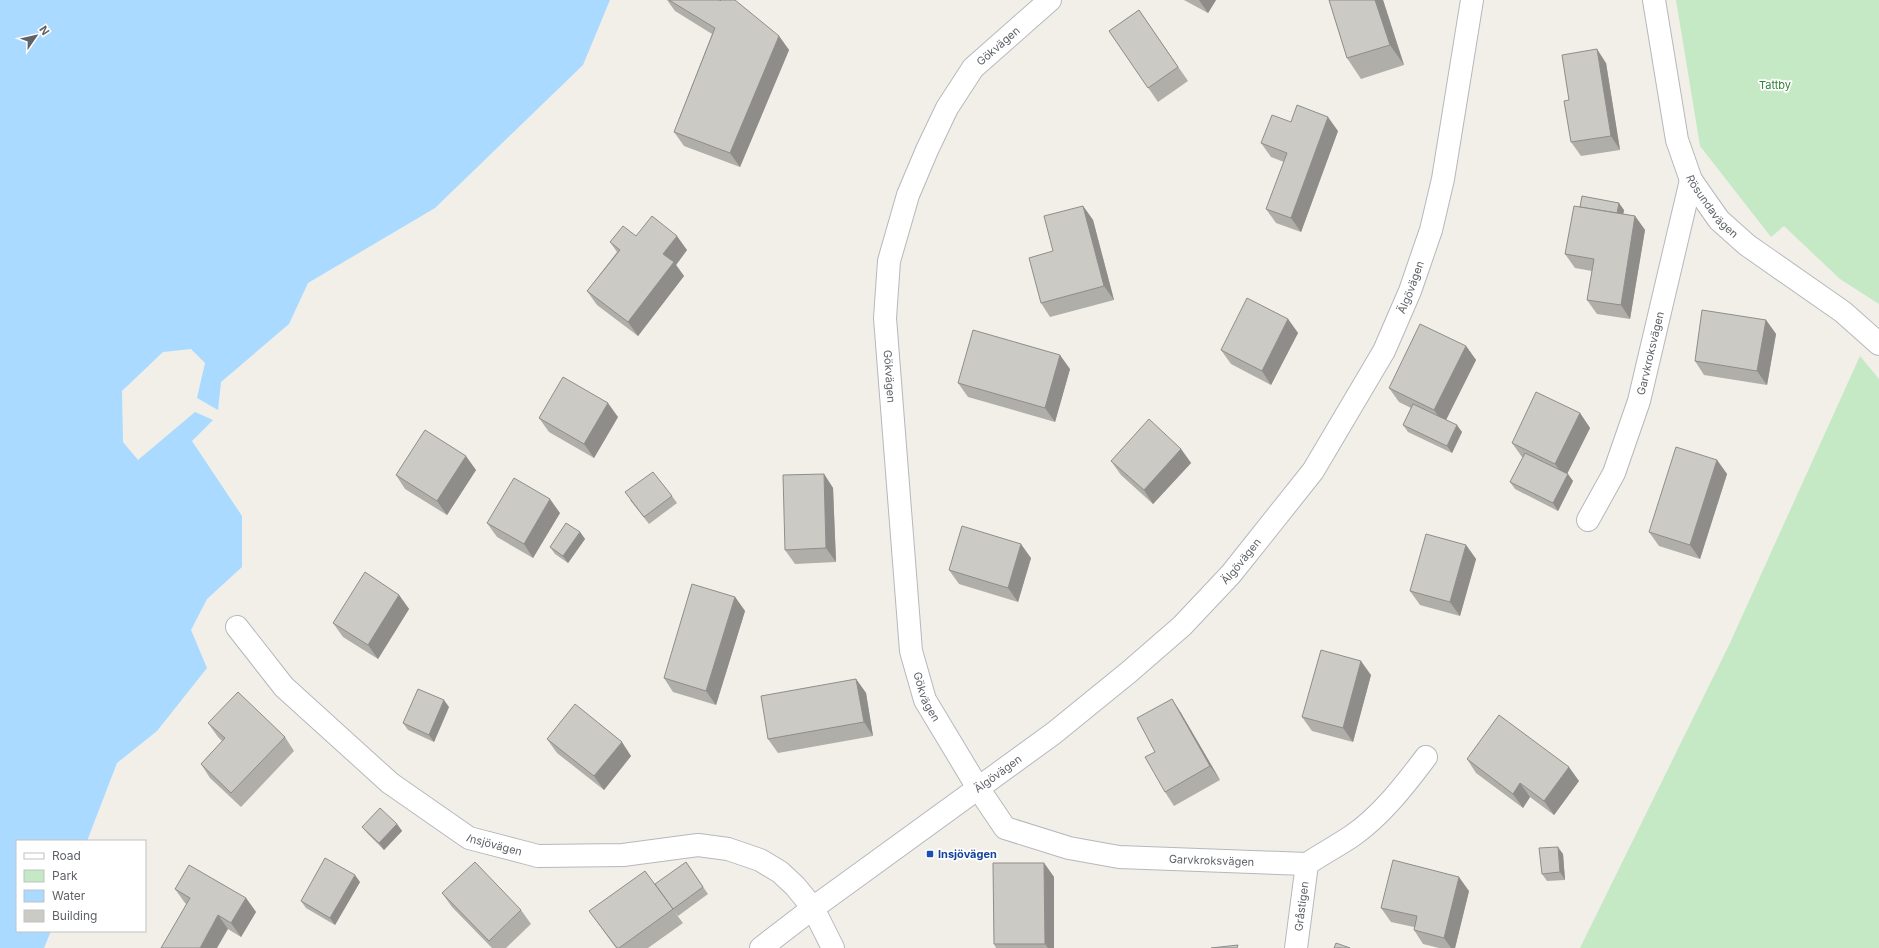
<svg xmlns="http://www.w3.org/2000/svg" width="1879" height="948" viewBox="0 0 1879 948" font-family="Inter,sans-serif">
	<rect width="100%" height="100%" fill="#f1efe8"/>
	<g fill="#c5e8c5">
		<path d="M1676,0H1879V304L1840,279L1784,226L1771,237L1700,146Z"/>
		<path d="M1860,356L1879,379V948H1580L1730,643Z"/>
	</g>
	<path fill="#aadaff" d="M0,0H610L583,65L435,208L308,283L289,324L221,382L218,410L197,398L205,363L191,349L163,352L122,391L123,442L138,460L195,412L213,420L192,441L242,516V567L207,599L191,630L207,668L157,731L117,763L87,841H17V931H51L44,948H0Z"/>
	<g fill="none" stroke-linecap="round" stroke-linejoin="round">
		<defs>
			<g id="minor">
				<path id="s1" d="M1050,0L973,68L947,108L927,150L908,195L889,261L885,318L911,651L925,700L978,788L1005,828L1069,848L1119,857L1307,864C1322,854 1337,846 1352,836C1381,816 1405,785 1426,757"/>
				<path id="s2" d="M1654,0L1677,140L1691,180L1719,220L1747,245L1843,312L1879,344"/>
				<path id="s3" d="M1588,520L1614,473L1639,401L1691,180"/>
				<path id="s4" d="M237,627L284,687L390,783L469,838L538,856L623,855L698,845L728,849L760,860L780,872L795,886L813,908L833,948"/>
				<path id="s5" d="M761,948L813,908L1054,733L1129,672L1182,626L1231,574L1313,471L1384,351L1410,291L1431,230L1443,179L1472,0"/>
				<path id="s6" d="M1296,948L1307,864"/>
			</g>
		</defs>
		<use href="#minor" stroke="#b5b8bc" stroke-width="24"/>
		<use href="#minor" stroke="#fff" stroke-width="22"/>
	</g>
	<g fill="#afaea9">
		<path d="M667,0H720L779,36L789,50L740,167L684,146L674,132L712,34L675,11Z"/>
		<path d="M1184,0H1216L1208,13Z"/>
		<path d="M1329,0H1383L1404,65L1361,79L1347,58Z"/>
		<path d="M1139,10L1188,81L1158,102L1109,31Z"/>
		<path d="M1606,63L1620,150L1581,156L1571,142L1569,100Z"/>
		<path d="M1291,122L1338,131L1301,232L1276,223L1266,209L1284,162L1271,157L1261,143Z"/>
		<path d="M1083,206L1093,220L1114,300L1050,317L1041,303L1053,251Z"/>
		<path d="M1580,207L1624,210L1623,214L1635,216L1645,230L1630,319L1597,314L1587,300L1592,271L1575,268L1565,254Z"/>
		<path d="M636,236L687,250L676,265L684,276L638,336L597,305L587,291L617,252L610,242Z"/>
		<path d="M1288,319L1298,333L1271,385L1231,364L1221,350Z"/>
		<path d="M1766,320L1776,334L1767,385L1704,375L1695,361Z"/>
		<path d="M1466,346L1476,360L1446,420L1462,432L1452,453L1408,432L1403,425L1411,408L1399,402L1389,388Z"/>
		<path d="M1070,369L1055,422L968,397L958,383Z"/>
		<path d="M1580,413L1590,428L1567,474L1573,481L1558,511L1515,489L1510,482L1523,457H1522L1512,443Z"/>
		<path d="M618,417L594,458L549,432L539,418Z"/>
		<path d="M1181,449L1191,463L1153,504L1121,475L1111,461Z"/>
		<path d="M1717,460L1727,474L1700,559L1659,546L1649,532Z"/>
		<path d="M476,470L447,515L405,489L396,475Z"/>
		<path d="M824,474L833,488L836,562L795,564L785,550Z"/>
		<path d="M672,496L677,503L649,524L630,500Z"/>
		<path d="M560,513L533,558L497,537L487,523Z"/>
		<path d="M580,532L585,539L568,563L555,554L550,547Z"/>
		<path d="M1466,545L1476,559L1460,616L1420,605L1410,591Z"/>
		<path d="M1031,558L1018,602L959,584L949,570Z"/>
		<path d="M399,595L409,609L378,659L343,637L333,623Z"/>
		<path d="M735,597L745,611L716,705L673,692L664,678Z"/>
		<path d="M1371,675L1353,742L1312,731L1302,717Z"/>
		<path d="M856,679L866,693L873,736L778,753L768,739Z"/>
		<path d="M1172,699L1181,713L1220,780L1174,806L1165,792L1155,752Z"/>
		<path d="M449,707L434,742L408,730L403,723Z"/>
		<path d="M208,723L285,737L294,751L241,807L210,778L201,764L222,741L218,737Z"/>
		<path d="M547,739L631,756L604,790L557,753Z"/>
		<path d="M1467,759L1579,781L1554,815L1530,797L1523,808L1476,773Z"/>
		<path d="M397,824L402,831L384,850L368,834L362,827Z"/>
		<path d="M1563,854L1565,880L1547,881L1542,874Z"/>
		<path d="M686,862L708,894L678,916L673,910L683,923L648,948H616L589,911L659,890Z"/>
		<path d="M1044,863L1054,877V948H996L994,944Z"/>
		<path d="M360,882L335,925L306,908L301,901Z"/>
		<path d="M175,889L246,898L256,912L241,937L185,903Z"/>
		<path d="M1469,891L1455,948H1439L1423,944L1414,930V927L1391,922L1381,908Z"/>
		<path d="M442,893L521,910L531,924L506,948H492L452,907Z"/>
	</g>
	<g fill="#8f8d8a">
		<path d="M1199,0H1216L1208,13Z"/>
		<path d="M1375,0H1383L1404,65L1390,45Z"/>
		<path d="M779,36L789,50L740,167L730,153Z"/>
		<path d="M1597,49L1606,63L1620,150L1611,136Z"/>
		<path d="M1328,117L1338,131L1301,232L1291,218Z"/>
		<path d="M1619,203L1624,210L1621,226L1616,219Z"/>
		<path d="M1083,206L1093,220L1114,300L1104,286Z"/>
		<path d="M1635,216L1645,230L1630,319L1621,305Z"/>
		<path d="M677,236L687,250L676,265L684,276L638,336L628,322L663,254Z"/>
		<path d="M1288,319L1298,333L1271,385L1262,371Z"/>
		<path d="M1766,320L1776,334L1767,385L1757,371Z"/>
		<path d="M1466,346L1476,360L1444,424L1434,410Z"/>
		<path d="M1060,355L1070,369L1055,422L1045,408Z"/>
		<path d="M608,403L618,417L594,458L584,444Z"/>
		<path d="M1580,413L1590,428L1565,478L1555,464Z"/>
		<path d="M1457,425L1462,432L1452,453L1447,446Z"/>
		<path d="M1181,449L1191,463L1153,504L1144,490Z"/>
		<path d="M466,456L476,470L447,515L437,501Z"/>
		<path d="M1717,460L1727,474L1700,559L1690,545Z"/>
		<path d="M824,474L833,488L836,562L826,548Z"/>
		<path d="M1568,474L1573,481L1558,511L1553,503Z"/>
		<path d="M550,499L560,513L533,558L524,544Z"/>
		<path d="M580,532L585,539L568,563L563,556Z"/>
		<path d="M1021,544L1031,558L1018,602L1008,588Z"/>
		<path d="M1466,545L1476,559L1460,616L1450,602Z"/>
		<path d="M399,595L409,609L378,659L368,645Z"/>
		<path d="M735,597L745,611L716,705L706,691Z"/>
		<path d="M1361,661L1371,675L1353,742L1343,728Z"/>
		<path d="M856,679L866,693L873,736L864,722Z"/>
		<path d="M1172,699L1181,713L1220,780L1210,766Z"/>
		<path d="M444,700L449,707L434,742L429,735Z"/>
		<path d="M622,742L631,756L604,790L594,776Z"/>
		<path d="M1569,767L1579,781L1554,815L1544,801Z"/>
		<path d="M1520,783L1530,797L1523,808L1513,794Z"/>
		<path d="M397,824L402,831L384,850L379,843Z"/>
		<path d="M1558,847L1563,854L1565,880L1560,872Z"/>
		<path d="M1044,863L1054,877V948H1048L1045,944Z"/>
		<path d="M355,875L360,882L335,925L330,918Z"/>
		<path d="M1459,877L1469,891L1455,948H1451L1444,938Z"/>
		<path d="M246,898L256,912L241,937L231,923Z"/>
		<path d="M218,915L228,929L217,948H200Z"/>
	</g>
	<g fill="#cccac5" stroke="#8f8d8a">
		<path d="M669,0H720V1L721,0H735L779,36L730,153L674,132L715,28Z"/>
		<path d="M1329,0H1375L1390,45L1347,58Z"/>
		<path d="M1139,10L1178,67L1148,88L1109,31Z"/>
		<path d="M1597,49L1611,136L1571,142L1564,101L1569,100L1562,55Z"/>
		<path d="M1297,105L1328,117L1291,218L1266,209L1287,153L1261,143L1272,115L1291,122Z"/>
		<path d="M1582,196L1619,203L1617,213L1580,207Z"/>
		<path d="M1083,206L1104,286L1041,303L1029,258L1053,251L1044,216Z"/>
		<path d="M1574,206L1635,216L1621,305L1587,300L1594,259L1565,254Z"/>
		<path d="M652,216L677,236L663,254L674,262L628,322L587,291L620,250L610,242L623,226L636,236Z"/>
		<path d="M1247,298L1288,319L1262,371L1221,350Z"/>
		<path d="M1702,310L1766,320L1757,371L1695,361Z"/>
		<path d="M1420,324L1466,346L1434,410L1389,388Z"/>
		<path d="M973,330L1060,355L1045,408L958,383Z"/>
		<path d="M563,377L608,403L584,444L539,418Z"/>
		<path d="M1536,392L1580,413L1555,464L1512,443Z"/>
		<path d="M1413,404L1457,425L1447,446L1403,425Z"/>
		<path d="M1149,419L1181,449L1144,490L1111,461Z"/>
		<path d="M425,430L466,456L437,501L396,475Z"/>
		<path d="M1676,447L1717,460L1690,545L1649,532Z"/>
		<path d="M1525,453L1568,474L1553,503L1510,482Z"/>
		<path d="M653,472L672,496L644,517L625,492Z"/>
		<path d="M824,474L826,548L785,550L783,475Z"/>
		<path d="M514,478L550,499L524,544L487,523Z"/>
		<path d="M566,523L580,532L563,556L550,547Z"/>
		<path d="M962,526L1021,544L1008,588L949,570Z"/>
		<path d="M1426,534L1466,545L1450,602L1410,591Z"/>
		<path d="M365,572L399,595L368,645L333,623Z"/>
		<path d="M692,584L735,597L706,691L664,678Z"/>
		<path d="M1321,650L1361,661L1343,728L1302,717Z"/>
		<path d="M856,679L864,722L768,739L761,696Z"/>
		<path d="M418,689L444,700L429,735L403,723Z"/>
		<path d="M238,692L285,737L231,793L201,764L225,738L208,723Z"/>
		<path d="M1172,699L1210,766L1165,792L1145,757L1155,752L1137,718Z"/>
		<path d="M575,704L622,742L594,776L547,739Z"/>
		<path d="M1499,715L1569,767L1544,801L1520,783L1513,794L1467,759Z"/>
		<path d="M380,808L397,824L379,843L362,827Z"/>
		<path d="M1558,847L1560,872L1542,874L1539,848Z"/>
		<path d="M325,858L355,875L330,918L301,901Z"/>
		<path d="M1393,860L1459,877L1444,938L1414,930L1417,916L1381,908Z"/>
		<path d="M475,862L521,910L489,941L442,893Z"/>
		<path d="M686,862L703,887L673,909L655,884Z"/>
		<path d="M993,863H1044L1045,944H994Z"/>
		<path d="M189,865L246,898L231,923L218,915L200,948H161L190,898L175,889Z"/>
		<path d="M645,871L673,909L619,948H617L589,911Z"/>
		<path d="M1336,943L1350,948H1334Z"/>
		<path d="M1238,945L1237,948H1211Z"/>
	</g>
	<rect fill="#1a4fb4" stroke="#fff" stroke-width="1.5" x="926" y="850" width="8" height="8" rx="2"/>
	<g text-anchor="middle" stroke-width="3.5" stroke-linejoin="round" paint-order="stroke">
		<g font-size="11" fill="#5f6368" stroke="#fff">
			<text transform="translate(998 46) rotate(-41)" y="4">Gökvägen</text>
			<text dy="4" stroke="none"><textPath href="#s2" startOffset="218">Rösundavägen</textPath></text>
			<text dy="4" stroke="none"><textPath href="#s5" startOffset="942">Älgövägen</textPath></text>
			<text dy="4" stroke="none"><textPath href="#s3" startOffset="179">Garvkroksvägen</textPath></text>
			<text dy="4" stroke="none"><textPath href="#s1" startOffset="430">Gökvägen</textPath></text>
			<text dy="4" stroke="none"><textPath href="#s5" startOffset="618">Älgövägen</textPath></text>
			<text dy="4" stroke="none"><textPath href="#s1" startOffset="754">Gökvägen</textPath></text>
			<text dy="4" stroke="none"><textPath href="#s5" startOffset="294">Älgövägen</textPath></text>
			<text dy="4" stroke="none"><textPath href="#s4" startOffset="342">Insjövägen</textPath></text>
			<text dy="4" stroke="none"><textPath href="#s1" startOffset="1118">Garvkroksvägen</textPath></text>
			<text dy="4" stroke="none"><textPath href="#s6" startOffset="42">Gråstigen</textPath></text>
		</g>
		<g font-size="11" fill="#348238" stroke="#fff">
			<text x="1775" y="89">Tattby</text>
		</g>
		<g font-size="11" font-weight="bold" fill="#164399" stroke="#fff" text-anchor="start">
			<text x="938" y="858">Insjövägen</text>
		</g>
	</g>
	<rect x="16" y="840" width="130" height="92" fill="#ffffff" stroke="#bfc1c3"/>
	<rect x="24" y="853" width="20" height="6" fill="#ffffff" stroke="#bfc1c3"/>
	<text x="52" y="860" font-size="12" fill="#5f6368">Road</text>
	<rect x="24" y="870" width="20" height="12" fill="#c5e8c5" stroke="#bfc1c3"/>
	<text x="52" y="880" font-size="12" fill="#5f6368">Park</text>
	<rect x="24" y="890" width="20" height="12" fill="#aadaff" stroke="#bfc1c3"/>
	<text x="52" y="900" font-size="12" fill="#5f6368">Water</text>
	<rect x="24" y="910" width="20" height="12" fill="#cccac5" stroke="#bfc1c3"/>
	<text x="52" y="920" font-size="12" fill="#5f6368">Building</text>
	<g transform="translate(36 36) rotate(56)" stroke="#ffffff" stroke-width="3" paint-order="stroke">
	<path d="M0-3L7 15L0 10L-7 15Z" fill="#5f6368"/>
	<text y="-6" font-size="11" font-weight="bold" text-anchor="middle" fill="#5f6368">N</text>
	</g>
</svg>
